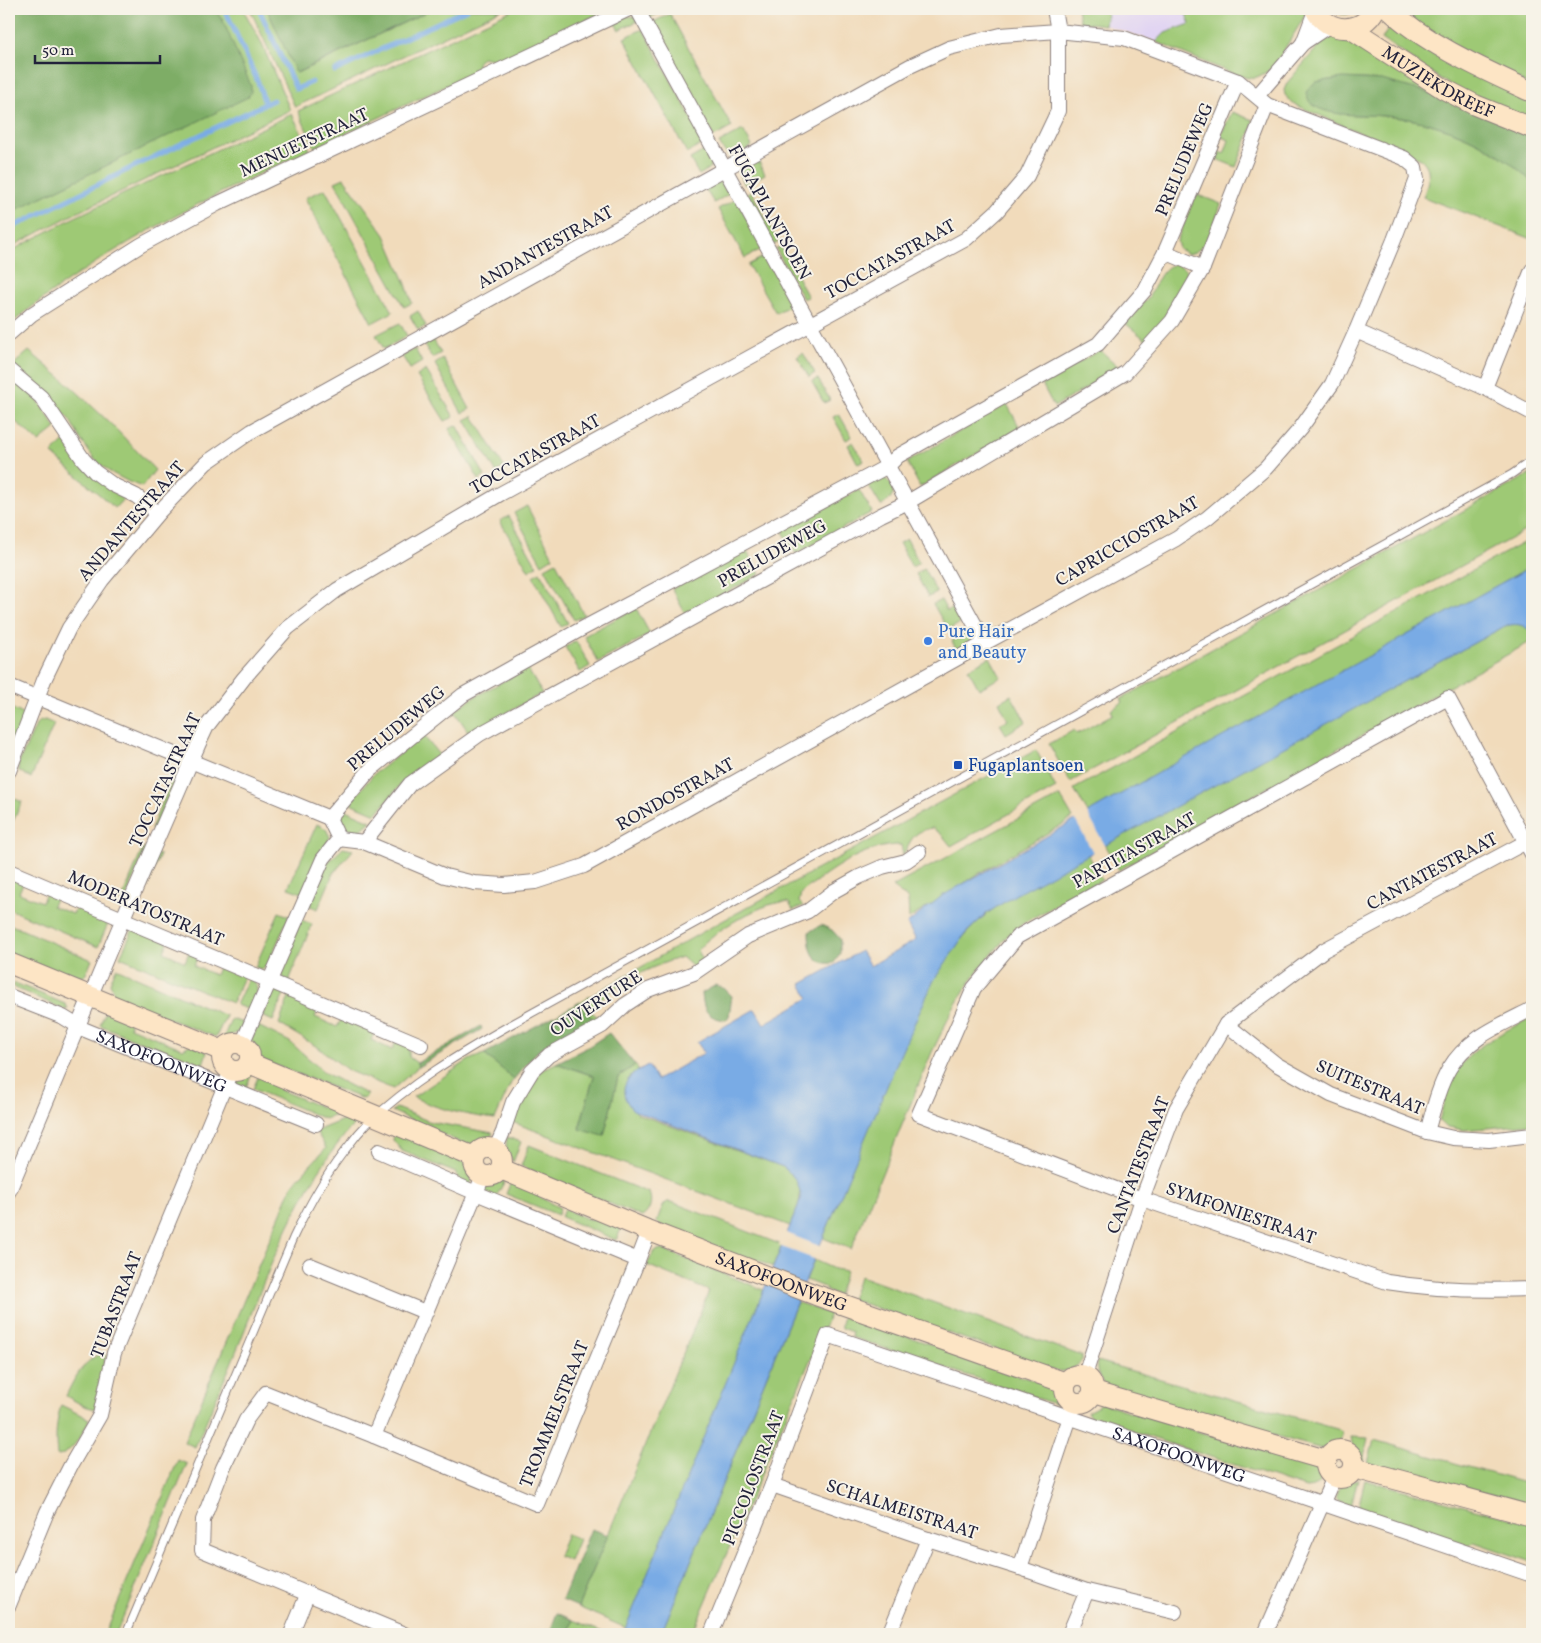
<svg xmlns="http://www.w3.org/2000/svg" width="1541" height="1643" viewBox="0 0 1541 1643" font-family="Vollkorn,serif">
	<rect width="100%" height="100%" fill="#f7f3e8"/>
	<filter id="ink" filterUnits="userSpaceOnUse"><feTurbulence type="fractalNoise" baseFrequency=".02" numOctaves="2"/><feDisplacementMap in="SourceGraphic" scale="10" xChannelSelector="R" yChannelSelector="G"/><feConvolveMatrix kernelMatrix="1 2 1 2 8 2 1 2 1" color-interpolation-filters="sRGB"/></filter>
	<filter id="wash" filterUnits="userSpaceOnUse"><feTurbulence type="fractalNoise" baseFrequency=".0096" numOctaves="4" result="noise"/><feDisplacementMap in="SourceGraphic" scale="20" xChannelSelector="R" yChannelSelector="G"/><feGaussianBlur stdDeviation="1.12" result="paint"/><feColorMatrix in="noise" values="0 0 0 0 0 0 0 0 0 0 0 0 0 0 0 0 0 1.4 0 .05"/><feComposite in="paint" operator="in"/></filter>
	<g filter="url(#wash)">
		<rect width="100%" height="100%" fill="#f1dbbb"/>
		<path fill="#e1d4f3" d="M1108,9H1184L1190,24L1165,33L1156,42L1105,25Z"/>
		<g fill="#9ec975" stroke="#607658">
			<path d="M214,9H243L261,42L290,110L70,216L9,248V213L154,142L223,21Z"/>
			<path d="M250,9H267L297,73L433,9H502L295,107Z"/>
			<path d="M514,9H609L496,63L492,59L482,57L477,63V71L315,148L298,111Z"/>
			<path d="M649,9H669L649,18Z"/>
			<path d="M1077,9H1108L1105,25L1080,22Z"/>
			<path d="M1184,9H1305V16L1274,66L1265,73L1257,77L1248,78L1234,74L1156,42L1165,33L1190,24Z"/>
			<path d="M1331,9H1358C1349,16 1340,16 1331,9Z"/>
			<path d="M1396,9H1532V86L1467,56Z"/>
			<path d="M670,14L732,127L714,137L651,23Z"/>
			<path d="M627,16L635,17L638,21L619,30L614,22Z"/>
			<path d="M1391,24L1409,38L1532,97V123L1463,94L1382,39Z"/>
			<path d="M643,29L705,143L687,153L624,38Z"/>
			<path d="M1336,33H1344L1437,92L1433,94C1393,83 1356,72 1315,83L1312,104C1335,117 1359,114 1384,116C1439,120 1493,143 1532,182V239L1423,197C1428,183 1433,169 1421,159L1298,106L1291,102L1285,95L1284,90L1287,83L1328,35Z"/>
			<path d="M1232,112L1253,120L1252,128L1236,167L1211,157L1215,150L1224,154L1229,140L1220,136Z"/>
			<path d="M292,114L310,150C204,199 99,251 9,325V252L71,219Z"/>
			<path d="M743,130L752,146C736,156 730,163 719,143Z"/>
			<path d="M709,148L713,162L709,169L699,175L690,159Z"/>
			<path d="M757,158L765,174L745,185C735,168 743,167 757,158Z"/>
			<path d="M344,178L385,235L406,284L412,303L404,307L335,182Z"/>
			<path d="M715,182L725,184L732,192L714,203L704,187Z"/>
			<path d="M325,189L393,312L372,323L305,198Z"/>
			<path d="M751,191L778,242L773,245L746,195Z"/>
			<path d="M1196,194L1221,204C1215,221 1208,252 1188,254L1179,249L1177,241Z"/>
			<path d="M736,199L764,248L745,258L718,209Z"/>
			<path d="M781,246L808,297L803,299L776,249Z"/>
			<path d="M765,256L793,304L776,313L748,265Z"/>
			<path d="M1174,264L1178,265L1186,270L1188,279L1186,284L1168,316L1146,340L1125,323C1132,315 1140,307 1147,299C1156,288 1159,269 1174,264Z"/>
			<path d="M418,311L426,326L418,330L410,316Z"/>
			<path d="M400,323L407,336L384,349L376,335Z"/>
			<path d="M433,339L441,353L432,358L424,344Z"/>
			<path d="M415,349L422,362L410,369L402,356Z"/>
			<path d="M1100,350L1120,368L1054,407L1042,384Z"/>
			<path d="M29,351L74,389L113,426L155,470L142,487L129,482L110,472L95,460L81,440L71,422L48,392L13,365Z"/>
			<path d="M803,353L815,373L809,377L797,357Z"/>
			<path d="M443,359L470,409L462,413L435,364Z"/>
			<path d="M426,370L454,417L445,421L417,376Z"/>
			<path d="M9,376L37,399L56,428L39,442L9,416Z"/>
			<path d="M818,379L830,400L824,403L812,382Z"/>
			<path d="M1007,404L1020,428L920,487L907,462Z"/>
			<path d="M839,414L852,437L846,440L833,417Z"/>
			<path d="M473,416L504,467L496,472L465,420Z"/>
			<path d="M457,425L485,476L479,480L449,429Z"/>
			<path d="M63,442L66,443L125,497L115,508L52,454Z"/>
			<path d="M853,442L864,461L858,464L848,445Z"/>
			<path d="M1532,473V527L1070,782L1049,744L1074,730L1077,734L1113,714L1111,710L1123,702L1121,699Z"/>
			<path d="M882,477C899,486 895,498 881,506L867,483L877,478Z"/>
			<path d="M859,490L872,512L796,554L782,530Z"/>
			<path d="M527,506L553,557L542,564L514,513Z"/>
			<path d="M509,516L537,566L529,571L500,521Z"/>
			<path d="M1532,538V566L1088,813L1074,789Z"/>
			<path d="M907,539L919,563L912,567L899,543Z"/>
			<path d="M746,549L760,574L686,615L672,589Z"/>
			<path d="M556,562L584,615L574,620L545,568Z"/>
			<path d="M924,569L937,593L928,597L916,574Z"/>
			<path d="M540,572L568,623L561,627L533,576Z"/>
			<path d="M941,600L947,611L958,606L966,620L948,630L933,604Z"/>
			<path d="M636,608L650,634L598,662L584,636Z"/>
			<path d="M1513,624C1522,624 1527,626 1532,633V641L1119,870L1105,844L1505,626Z"/>
			<path d="M969,631H972C974,643 967,647 957,651L952,641Z"/>
			<path d="M576,641L590,666L580,672L565,647Z"/>
			<path d="M990,657L1001,677L979,689L968,669Z"/>
			<path d="M527,668L542,693L470,734L454,711L471,699Z"/>
			<path d="M1011,695L1026,722L1006,734L1000,724L1008,720L999,702Z"/>
			<path d="M9,707L21,713L24,716L9,758Z"/>
			<path d="M45,720L54,724L31,778L19,771L18,765L37,723L41,721Z"/>
			<path d="M423,735L440,756L406,778L376,814L350,803L373,775Z"/>
			<path d="M1036,750L1056,788L951,846L942,835L933,828C913,831 912,839 903,855L901,845C863,845 829,871 801,893L799,902L803,906L793,910L789,903C771,896 708,934 698,950L703,961L693,967L682,957C646,968 616,984 589,1010L599,1018L595,1021L578,1003L713,926Z"/>
			<path d="M173,777L176,778L154,831L151,829Z"/>
			<path d="M9,796L22,802L9,830Z"/>
			<path d="M1060,796L1073,818L978,874L909,919L908,899L892,887Z"/>
			<path d="M343,809L371,821L361,830L349,831C341,826 338,819 343,809Z"/>
			<path d="M317,824L326,829L330,837L302,893L288,888Z"/>
			<path d="M143,848L146,849L124,902L121,901Z"/>
			<path d="M343,848L353,850L333,874L318,909L308,905L326,864Z"/>
			<path d="M156,854L160,855L138,908L134,906Z"/>
			<path d="M1088,854L1102,880L1025,922L1009,934L977,972L964,991L953,1009L932,1052L851,1249L823,1238C846,1184 868,1129 891,1074C911,1027 931,974 965,935C996,899 1047,877 1088,854Z"/>
			<path d="M9,877L23,883L19,893L42,902L46,892L56,896L52,906L73,914L78,904L110,919L98,947L9,909Z"/>
			<path d="M279,912L289,916L267,966L260,969L255,967Z"/>
			<path d="M301,920L312,924L289,981L284,979L280,971Z"/>
			<path d="M9,924L92,960L86,974L83,977L79,976L76,982L9,953Z"/>
			<path d="M133,929L168,942L164,952L185,962L189,952L198,956L194,966L215,975L219,965L245,975L232,1003L120,957Z"/>
			<path d="M116,968L226,1016L216,1037L111,997L113,990L110,983Z"/>
			<path d="M249,977C263,988 255,995 250,1010L236,1005Z"/>
			<path d="M15,983L65,1004L68,1008L66,1010L61,1008L13,987Z"/>
			<path d="M273,990L285,992L273,1021L262,1016Z"/>
			<path d="M290,994L319,1007L315,1017L337,1027L342,1018L375,1031L371,1040L392,1050L397,1040C407,1044 410,1046 409,1057L417,1063L418,1067L393,1089L349,1071L319,1048L279,1024Z"/>
			<path d="M106,1010L129,1019L130,1027L183,1049L191,1044L207,1052L202,1067L100,1025Z"/>
			<path d="M1532,1017V1124L1463,1130L1444,1126L1439,1121C1443,1107 1446,1090 1453,1077C1470,1046 1503,1033 1532,1017Z"/>
			<path d="M231,1019L243,1023L240,1031L223,1039Z"/>
			<path d="M258,1026L290,1042L325,1073L368,1095L363,1099L259,1059L256,1047L251,1040Z"/>
			<path d="M484,1054L514,1079L511,1083L495,1119C466,1115 439,1110 413,1097L469,1060Z"/>
			<path d="M556,1063L594,1076L579,1128L604,1136L618,1077L635,1065L639,1070C629,1075 619,1090 627,1101C630,1106 635,1110 638,1114L783,1167C809,1187 800,1201 790,1226L512,1122L540,1071Z"/>
			<path d="M247,1073L252,1074L245,1089L231,1084L235,1078Z"/>
			<path d="M259,1075L278,1081L280,1090L321,1107L327,1102L346,1111L325,1119L253,1089Z"/>
			<path d="M396,1108L431,1122L493,1133C488,1144 477,1146 466,1145L392,1111Z"/>
			<path d="M345,1119L355,1123C300,1184 270,1266 240,1342C226,1377 210,1412 195,1447L184,1442L293,1184L326,1148L316,1131Z"/>
			<path d="M393,1131L465,1163L472,1175L471,1185L459,1180L456,1173L402,1151L393,1140Z"/>
			<path d="M507,1137L521,1142L513,1162L506,1148Z"/>
			<path d="M529,1145L649,1193C653,1201 650,1212 642,1217L521,1166Z"/>
			<path d="M506,1179L496,1197L484,1191L488,1186Z"/>
			<path d="M512,1179C528,1189 543,1200 560,1208L558,1215L506,1194Z"/>
			<path d="M667,1202H672L782,1245L773,1267L757,1260L756,1264L661,1226L657,1222C659,1215 661,1207 667,1202Z"/>
			<path d="M564,1209L588,1219H593L597,1216L622,1227L616,1240L561,1217Z"/>
			<path d="M662,1249L764,1290L626,1628L578,1607L709,1291L647,1265L654,1251Z"/>
			<path d="M814,1260L834,1269L846,1271L838,1295L826,1291V1288L806,1280Z"/>
			<path d="M860,1276L1082,1356V1360C1075,1369 1068,1372 1057,1371L851,1299Z"/>
			<path d="M797,1302L830,1314L692,1634H661Z"/>
			<path d="M844,1314L1055,1388L1058,1399L1064,1407L851,1337L852,1332L841,1328V1323Z"/>
			<path d="M103,1353L106,1355L95,1409L84,1406L66,1396C73,1380 85,1358 103,1353Z"/>
			<path d="M1097,1361L1337,1429L1342,1432C1342,1446 1333,1442 1322,1449L1108,1388C1100,1380 1095,1373 1097,1361Z"/>
			<path d="M1101,1403L1315,1466L1322,1478C1318,1487 1315,1487 1306,1488L1091,1418L1087,1412L1095,1408Z"/>
			<path d="M61,1405L89,1419C85,1432 72,1452 59,1456L57,1455C55,1437 56,1422 61,1405Z"/>
			<path d="M1351,1437L1368,1438L1363,1461L1353,1449Z"/>
			<path d="M1374,1440L1532,1485V1505L1368,1463Z"/>
			<path d="M178,1460L187,1464L116,1634H105Z"/>
			<path d="M1358,1479L1351,1506L1339,1501L1336,1497C1337,1485 1347,1481 1358,1479Z"/>
			<path d="M1365,1480L1532,1524V1562L1474,1542L1469,1546L1358,1508Z"/>
			<path d="M567,1534L579,1539L570,1561L558,1556Z"/>
			<path d="M573,1620L607,1634H568Z"/>
		</g>
		<g fill="#7ead66" stroke="#506850">
			<path d="M9,9H214L223,21L251,86V92L248,97L9,213Z"/>
			<path d="M267,9H433L296,73Z"/>
			<path d="M1343,78L1382,80L1433,94L1437,92L1532,134V182C1493,143 1439,120 1384,116C1365,114 1342,117 1323,110C1314,107 1307,101 1306,92L1315,82Z"/>
			<path d="M821,925L832,930L840,939V953L834,963C813,966 809,949 809,932Z"/>
			<path d="M716,985L725,989L732,996L729,1016L726,1020C707,1018 703,1010 702,993Z"/>
			<path d="M578,1003L595,1021L548,1043L535,1054L514,1079L484,1054Z"/>
			<path d="M481,1026L482,1029L418,1067L417,1063Z"/>
			<path d="M609,1033L635,1065L618,1077L604,1136L579,1129L594,1076L556,1063L588,1047Z"/>
			<path d="M591,1529L608,1535L578,1607L562,1600Z"/>
			<path d="M557,1613L573,1620L568,1634H549Z"/>
		</g>
		<path fill="#79abe5" stroke="#4e6690" d="M1532,566V633C1524,624 1517,623 1505,626L1015,895L986,914L965,934L934,980L901,1053L823,1238L661,1634H623L801,1199C800,1185 795,1176 783,1167L633,1110C614,1089 628,1075 648,1065L657,1080L704,1053L697,1042L755,1009L764,1024L809,998L801,984L861,951L870,966L916,940L907,924L942,896L1168,767Z"/>
		<g fill="#f1dbbb">
			<path d="M1086,811L1106,847L1094,854L1074,818Z"/>
			<path d="M784,1232L822,1247L817,1260L779,1246Z"/>
		</g>
		<g fill="none" stroke-linecap="round" stroke-linejoin="round">
			<g stroke="#79abe5" stroke-width="5">
				<path d="M259,9L296,89L312,82"/>
				<path d="M335,71L467,9"/>
				<path d="M265,104L273,100"/>
				<path d="M9,229L135,166L265,104L258,82L229,18L223,9"/>
			</g>
		</g>
	</g>
	<g filter="url(#ink)">
		<g fill="none" stroke-linecap="round" stroke-linejoin="round">
			<defs>
				<path id="lane" d="M126,1634L293,1238C309,1204 326,1173 350,1144C355,1137 361,1130 367,1124C410,1083 459,1054 510,1025L1512,474L1532,460"/>
				<g id="street">
					<path d="M637,9L985,643"/>
					<path d="M1303,43L1315,11"/>
					<path d="M1257,96L1303,43L1330,25"/>
					<path d="M1165,252L1203,268"/>
					<path d="M9,334L32,314L141,245L217,204L629,9"/>
					<path d="M9,370L41,397L83,459L95,472L113,485L136,496L158,513"/>
					<path d="M1485,388L1532,270"/>
					<path d="M9,686L329,818"/>
					<path d="M9,771L44,680L69,628L102,580L158,513L206,463L252,431L910,66L949,48L1001,35L1058,31L1124,38L1238,81L1267,105L1404,158L1415,167L1417,179L1394,240L1356,331L1485,388L1532,413"/>
					<path d="M329,818L339,839L364,842L445,876L474,883L504,885L535,882L584,866L985,643L1176,539L1207,518L1266,468L1300,429L1332,384L1356,331"/>
					<path d="M329,818L370,770L463,695L576,632L888,466L898,456L1098,344L1145,290L1165,252L1238,81"/>
					<path d="M364,842L410,784L480,734L881,515L908,502L1125,373L1172,321L1203,268L1267,105"/>
					<path d="M1532,854L1448,698L1017,937L974,988L919,1114L1142,1199L1387,1282C1435,1290 1483,1291 1532,1289"/>
					<path d="M9,871L421,1045"/>
					<path id="s1" d="M9,996L63,1017L83,1029L316,1124"/>
					<path d="M1532,1009C1501,1025 1467,1038 1449,1069C1438,1088 1433,1111 1427,1132L1453,1138L1489,1140L1532,1135"/>
					<path d="M1226,1024L1276,1064L1331,1095L1427,1132"/>
					<path d="M242,1044L323,859L339,839"/>
					<path d="M495,1150L503,1132L513,1102L532,1071L549,1055L602,1026L625,1005L648,990L694,973L748,936L808,911L834,891L859,877L882,867L906,861L919,852"/>
					<path d="M379,1151L476,1193L638,1260"/>
					<path d="M483,1176L374,1436L537,1504L638,1260L646,1239L647,1230"/>
					<path d="M9,1191L129,904L199,743L207,726L244,678L288,628L337,590L500,494L966,239L997,211L1027,176L1058,111V31L1054,9"/>
					<path d="M310,1265L425,1312"/>
					<path d="M1085,1375L1142,1199L1176,1109L1226,1024L1324,950L1526,842"/>
					<path d="M374,1436L266,1393L246,1420L223,1468L203,1520L202,1550L404,1634"/>
					<path d="M772,1485L928,1539L1020,1568L1087,1591L1175,1612"/>
					<path d="M1020,1568L1075,1402"/>
					<path d="M9,1605L47,1512L71,1465L100,1415L114,1353L231,1071"/>
					<path d="M291,1634L308,1593"/>
					<path id="s2" d="M711,1634L772,1485L828,1335L1532,1575"/>
					<path d="M889,1634L928,1539"/>
					<path d="M1069,1634L1087,1591"/>
					<path d="M1265,1634L1334,1477"/>
				</g>
				<g id="secondary">
					<path d="M1315,9C1327,34 1362,35 1375,9"/>
					<path d="M1389,9C1427,45 1485,70 1532,92"/>
					<path id="s3" d="M1350,28L1444,89L1475,105L1532,128"/>
					<path d="M9,963L223,1051"/>
					<circle cx="236" cy="1057" r="14"/>
					<path d="M249,1063L474,1157"/>
					<circle cx="488" cy="1162" r="14"/>
					<path id="s4" d="M501,1169L647,1230L816,1295L1066,1383"/>
					<circle cx="1079" cy="1389" r="14"/>
					<path d="M1094,1392L1326,1460"/>
					<circle cx="1340" cy="1464" r="14"/>
					<path d="M1354,1468L1532,1516"/>
				</g>
			</defs>
			<use href="#lane" stroke="#8a7e7b" stroke-width="9"/>
			<use href="#street" stroke="#8a7e7b" stroke-width="16"/>
			<use href="#secondary" stroke="#8a7e7b" stroke-width="22"/>
			<use href="#lane" stroke="#fff" stroke-width="7"/>
			<use href="#street" stroke="#fff" stroke-width="14"/>
			<use href="#secondary" stroke="#fde5c5" stroke-width="20"/>
		</g>
	</g>
	<circle fill="#3f7fe0" stroke="#f7f3e8" stroke-width="2" cx="928" cy="641" r="5"/>
	<rect fill="#1a4fb4" stroke="#f7f3e8" stroke-width="2" x="953" y="760" width="10" height="10" rx="2.5"/>
	<g text-anchor="middle" stroke-width="4" stroke-linejoin="round" paint-order="stroke">
		<g font-size="18" fill="#22223b" stroke="#f7f3e8">
			<text dy="6" stroke="none"><textPath href="#s3" startOffset="104">MUZIEKDREEF</textPath></text>
			<text transform="translate(304 142) rotate(-25)" y="6">MENUETSTRAAT</text>
			<text transform="translate(1184 159) rotate(-67)" y="6">PRELUDEWEG</text>
			<text transform="translate(770 212) rotate(61)" y="6">FUGAPLANTSOEN</text>
			<text transform="translate(545 247) rotate(-29)" y="6">ANDANTESTRAAT</text>
			<text transform="translate(890 259) rotate(-29)" y="6">TOCCATASTRAAT</text>
			<text transform="translate(535 454) rotate(-29)" y="6">TOCCATASTRAAT</text>
			<text transform="translate(131 521) rotate(-49)" y="6">ANDANTESTRAAT</text>
			<text transform="translate(1127 541) rotate(-30)" y="6">CAPRICCIOSTRAAT</text>
			<text transform="translate(772 553) rotate(-29)" y="6">PRELUDEWEG</text>
			<text transform="translate(396 728) rotate(-40)" y="6">PRELUDEWEG</text>
			<text transform="translate(165 780) rotate(-65)" y="6">TOCCATASTRAAT</text>
			<text transform="translate(675 794) rotate(-29)" y="6">RONDOSTRAAT</text>
			<text transform="translate(1134 850) rotate(-29)" y="6">PARTITASTRAAT</text>
			<text transform="translate(1432 871) rotate(-28)" y="6">CANTATESTRAAT</text>
			<text transform="translate(146 908) rotate(23)" y="6">MODERATOSTRAAT</text>
			<text transform="translate(596 1003) rotate(-33)" y="6">OUVERTURE</text>
			<text dy="6" stroke="none"><textPath href="#s1" startOffset="166">SAXOFOONWEG</textPath></text>
			<text transform="translate(1370 1087) rotate(23)" y="6">SUITESTRAAT</text>
			<text transform="translate(1138 1165) rotate(-69)" y="6">CANTATESTRAAT</text>
			<text transform="translate(1241 1213) rotate(19)" y="6">SYMFONIESTRAAT</text>
			<text dy="6" stroke="none"><textPath href="#s4" startOffset="302">SAXOFOONWEG</textPath></text>
			<text transform="translate(116 1305) rotate(-69)" y="6">TUBASTRAAT</text>
			<text transform="translate(554 1414) rotate(-68)" y="6">TROMMELSTRAAT</text>
			<text dy="6" stroke="none"><textPath href="#s2" startOffset="692">SAXOFOONWEG</textPath></text>
			<text transform="translate(753 1478) rotate(-69)" y="6">PICCOLOSTRAAT</text>
			<text transform="translate(902 1509) rotate(18)" y="6">SCHALMEISTRAAT</text>
		</g>
		<g font-size="18" fill="#366cbe" stroke="#f7f3e8" text-anchor="start">
			<text x="938" y="637">Pure Hair<tspan x="938" dy="21">and Beauty</tspan></text>
		</g>
		<g font-size="18" fill="#164399" stroke="#f7f3e8" text-anchor="start">
			<text x="968" y="771">Fugaplantsoen</text>
		</g>
	</g>
	<rect width="1541" height="1643" fill="none" stroke="#f7f3e8" stroke-width="30"/>
	<path d="M35 55v8h125v-8" fill="none" stroke="#22223b" stroke-width="2.5"/>
	<text x="42" y="55" font-size="15" fill="#22223b" stroke="#f7f3e8" stroke-width="4" paint-order="stroke">50 m</text>
</svg>
